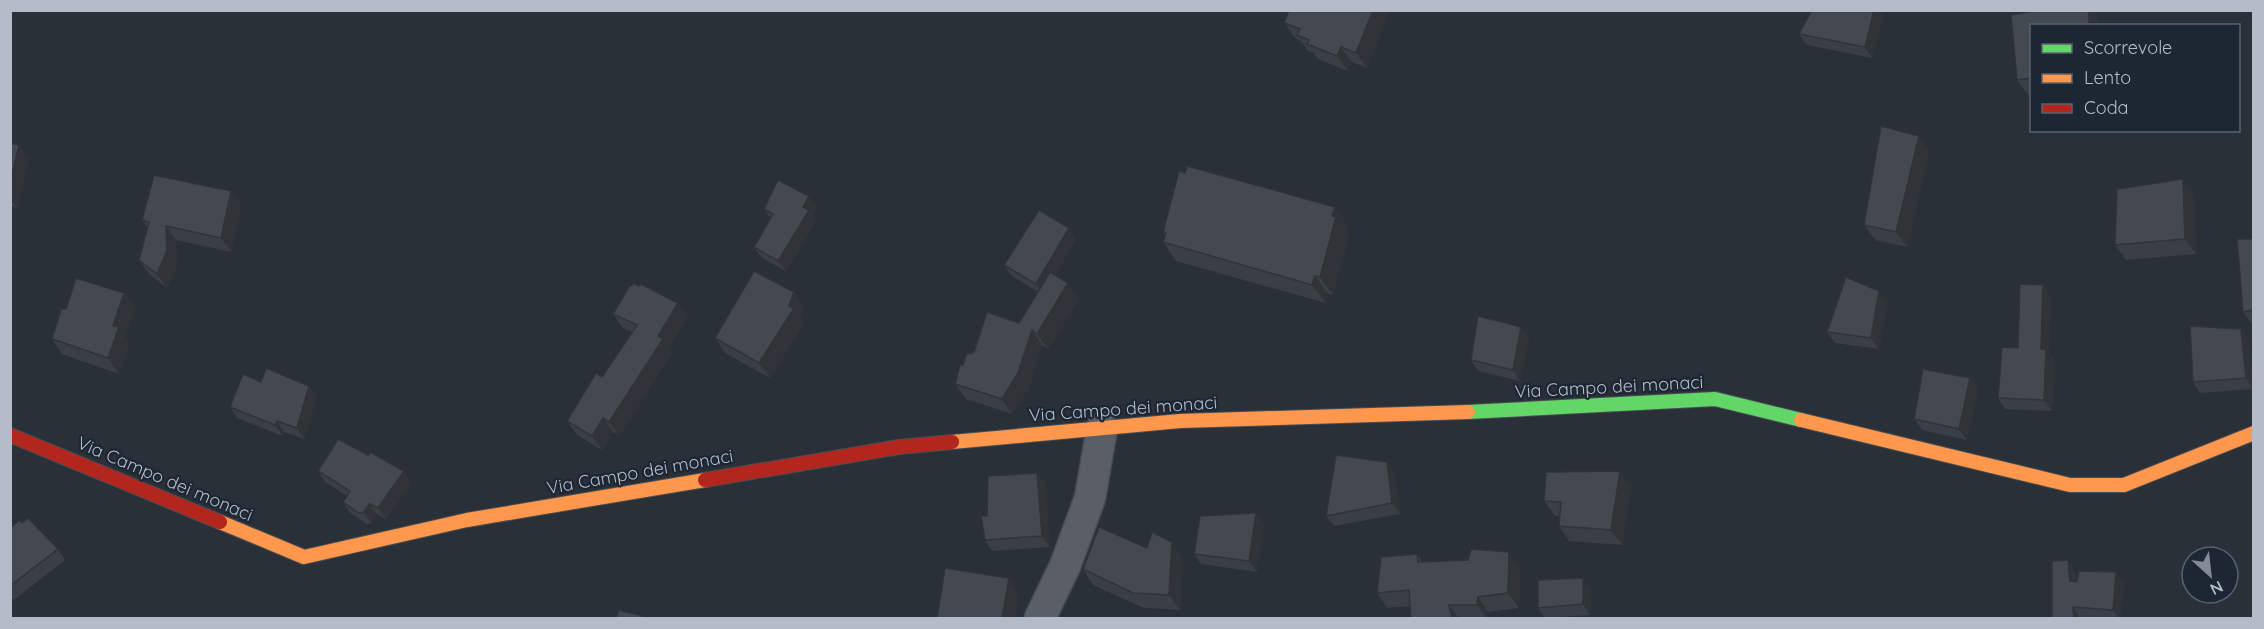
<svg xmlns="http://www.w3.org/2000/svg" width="2264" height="629" viewBox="0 0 2264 629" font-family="Quicksand,sans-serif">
	<rect width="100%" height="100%" fill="#2a3038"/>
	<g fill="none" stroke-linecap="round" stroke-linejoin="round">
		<defs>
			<path id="street" d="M1040,618L1065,566L1090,498L1102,428"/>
			<path id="fast" d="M1468,412L1715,399L1801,420"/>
			<g id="slow">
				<path d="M1801,420L2070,485H2124L2254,433"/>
				<path d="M952,442L1180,421L1468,412"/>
				<path d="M220,522L304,557L467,520L705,480"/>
			</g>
			<g id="jam">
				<path d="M10,435L220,522"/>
				<path d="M705,480L899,447L952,442"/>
			</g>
		</defs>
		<use href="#street" stroke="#484c53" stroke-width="33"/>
		<use href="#fast" stroke="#484c53" stroke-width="16"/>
		<use href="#slow" stroke="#484c53" stroke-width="16"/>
		<use href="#jam" stroke="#484c53" stroke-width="16"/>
		<use href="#street" stroke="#5a5e66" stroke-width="30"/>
		<use href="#fast" stroke="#63d668" stroke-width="14"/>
		<use href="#slow" stroke="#ff974d" stroke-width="14"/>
		<use href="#jam" stroke="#b3261e" stroke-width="14"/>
	</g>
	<g fill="#3a3f45">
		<path d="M1289,10H1390L1367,68L1352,62L1348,71L1318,59L1313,52L1308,51L1301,41L1295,38L1284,23Z"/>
		<path d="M1812,10H1885L1872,58L1807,45L1799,34Z"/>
		<path d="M2040,10H2093L2099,19V26H2031V94L2028,95L2017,80L2011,15Z"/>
		<path d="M10,143L19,145L29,159L17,208L10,206Z"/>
		<path d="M1929,151L1907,247L1875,240L1864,225Z"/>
		<path d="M231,191L241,205L231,252L176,240L177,265L167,288L149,274L139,260L148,228L142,220Z"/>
		<path d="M2194,195L2196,254L2126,260L2115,245Z"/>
		<path d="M817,207L812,215L816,221L786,271L762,258L754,247L771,219L764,209Z"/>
		<path d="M1348,225L1346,231L1349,236L1333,295L1328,294L1326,303L1176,261L1163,242L1165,236L1163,232Z"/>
		<path d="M1076,239L1055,275L1079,299L1048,349L1042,345L1029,388L1012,414L966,399L955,384L963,365L974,352L1019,323L1038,292L1012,276L1004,265Z"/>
		<path d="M2253,239V322L2251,323L2243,312Z"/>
		<path d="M794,292L804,308L801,318L804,323L770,378L725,353L715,338Z"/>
		<path d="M124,293L135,308L125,337L130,343L119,374L62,354L52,339L66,309Z"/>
		<path d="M2051,296L2049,353L2054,360L2052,411L2005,409L1998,398L2018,348Z"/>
		<path d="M1887,302L1879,349L1835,343L1827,332Z"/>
		<path d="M613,314L687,317L669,348L672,353L619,436L613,432L602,450L577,435L567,421L602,377L632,332L623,328Z"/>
		<path d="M1521,327L1529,338L1520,381L1478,371L1471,360Z"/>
		<path d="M2241,329L2249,340L2253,389L2200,393L2193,382Z"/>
		<path d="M1970,378L1978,389L1967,440L1922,430L1914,419Z"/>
		<path d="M261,382L309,386L317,397L304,439L284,432L283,436L237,418L230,407Z"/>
		<path d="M1387,462L1394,472L1400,514L1334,526L1326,516Z"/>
		<path d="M318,471L412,482L386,519L377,514L371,523L367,524L350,513L343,502L347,496L325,482Z"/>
		<path d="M1037,473L1045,483L1050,547L992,551L985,540L987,516Z"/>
		<path d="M1631,486L1622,545L1569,541L1559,526V516H1555L1544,501Z"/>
		<path d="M1264,524L1257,572L1201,564L1194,554Z"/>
		<path d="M10,528L58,549L65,560L14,600L10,595Z"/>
		<path d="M1147,548L1182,557L1180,610L1144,608L1093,585L1083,569Z"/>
		<path d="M1417,554L1422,562L1520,568L1519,608L1488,612V618H1411L1410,606L1387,608L1377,593Z"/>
		<path d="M2075,571L2077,582L2124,583L2120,618H2052Z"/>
		<path d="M1591,589L1590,615L1545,618L1538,608Z"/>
	</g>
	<g fill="#303338">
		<path d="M1373,10H1390L1367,68L1356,53Z"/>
		<path d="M1874,10H1885L1872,58L1865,47Z"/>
		<path d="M2089,10H2093L2099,19V26H2089Z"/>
		<path d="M1341,47L1352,62L1348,71L1337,56Z"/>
		<path d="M1919,136L1929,151L1907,247L1896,232Z"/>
		<path d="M19,145L29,159L17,208L10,198V183Z"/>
		<path d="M2183,179L2194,195L2196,254L2185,239Z"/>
		<path d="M231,191L241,205L231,252L221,238Z"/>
		<path d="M809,196L817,207L812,215L816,221L786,271L778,261L803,207Z"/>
		<path d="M1335,207L1348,225L1346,231L1349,236L1333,295L1320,277Z"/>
		<path d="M166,226L176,240L177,265L167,288L157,274Z"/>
		<path d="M1069,228L1076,239L1044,295L1036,284Z"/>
		<path d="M1315,276L1328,294L1326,303L1312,285Z"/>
		<path d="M1068,283L1079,299L1048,349L1037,334Z"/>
		<path d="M2043,285L2051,296L2049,353L2054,360L2052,411L2044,400L2041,349Z"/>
		<path d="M1879,291L1887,302L1879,349L1871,338Z"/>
		<path d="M794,292L804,308L801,318L804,323L770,378L759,363L789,306Z"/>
		<path d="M124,293L135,308L125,337L130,343L119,374L108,358L113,326Z"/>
		<path d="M678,303L687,317L669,348L672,353L619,436L609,422Z"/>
		<path d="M1521,327L1529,338L1520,381L1513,370Z"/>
		<path d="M2241,329L2249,340L2253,389L2246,378Z"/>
		<path d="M1032,330L1042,345L1029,388L1012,414L1002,399Z"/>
		<path d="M1970,378L1978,389L1967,440L1959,429Z"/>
		<path d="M309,386L317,397L304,439L297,428Z"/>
		<path d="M603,418L613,432L602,450L592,436Z"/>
		<path d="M277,421L284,432L283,436L275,425Z"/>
		<path d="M1387,462L1394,472L1400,514L1392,503Z"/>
		<path d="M404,471L412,482L386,519L378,508Z"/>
		<path d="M1620,471L1631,486L1622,545L1611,530Z"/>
		<path d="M1037,473L1045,483L1050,547L1042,536Z"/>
		<path d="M369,504L377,514L371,523L364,512Z"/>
		<path d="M1256,513L1264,524L1257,572L1249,561Z"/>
		<path d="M1172,542L1182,557L1180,610L1169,595Z"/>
		<path d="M1509,552L1520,568L1519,608L1508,593Z"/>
		<path d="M2068,560L2075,571L2078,592L2070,581Z"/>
		<path d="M2116,572L2124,583L2120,618H2119L2113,610Z"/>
		<path d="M1009,578L1019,593L1016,618H1002Z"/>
		<path d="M1583,578L1591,589L1590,615L1583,604Z"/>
		<path d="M1478,597L1488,612V618H1486L1477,605Z"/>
		<path d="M1449,605L1459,618H1452Z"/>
		<path d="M2073,607L2080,618H2074Z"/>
	</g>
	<g fill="#444950" stroke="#303338" stroke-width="1.5">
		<path d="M1289,10H1373L1356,53L1341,47L1337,56L1307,44L1309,40L1297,35L1300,29L1284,23Z"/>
		<path d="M1812,10H1874L1865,47L1799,34Z"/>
		<path d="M2040,10H2089V26H2031V78L2017,80L2011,15Z"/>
		<path d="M1881,126L1919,136L1896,232L1864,225Z"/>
		<path d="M10,143L19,145L10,183Z"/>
		<path d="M1187,166L1335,207L1332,216L1336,217L1320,277L1315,276L1312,285L1163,242L1166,233L1163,232L1179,171L1185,173Z"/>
		<path d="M154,175L231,191L221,238L166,226L167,251L157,274L139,260L149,222L142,220Z"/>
		<path d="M2183,179L2185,239L2115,245L2117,189Z"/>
		<path d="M778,180L809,196L803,207L809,210L778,261L754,247L773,214L764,209Z"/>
		<path d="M1039,210L1069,228L1036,284L1004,265Z"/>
		<path d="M2237,239H2253V310L2243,312Z"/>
		<path d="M754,271L794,292L789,306L794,308L759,363L715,338Z"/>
		<path d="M1050,272L1068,283L1037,334L1032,330L1018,373L1002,399L955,384L960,365H963L967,353L971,354L973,351L974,352L987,312L1019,323Z"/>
		<path d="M1846,277L1879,291L1871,338L1827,332Z"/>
		<path d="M76,278L124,293L113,326L119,327L108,358L52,339L61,309H66Z"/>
		<path d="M633,283L639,286L641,284L678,303L658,336L663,339L609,422L603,418L592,436L567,421L596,373L602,377L637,325L613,314L630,285L632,286Z"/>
		<path d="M2020,284L2043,285L2041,349H2046L2044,400L1998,398L2002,347L2018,348Z"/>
		<path d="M1478,316L1521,327L1513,370L1471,360Z"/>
		<path d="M2190,326L2241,329L2246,378L2193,382Z"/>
		<path d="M266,368L309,386L297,428L277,421L275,425L230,407L243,374L261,382Z"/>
		<path d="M1923,369L1970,378L1959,429L1914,419Z"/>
		<path d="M338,439L368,455L370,452L404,471L378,508L369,504L364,512L359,513L343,502L350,491L318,471Z"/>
		<path d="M1336,455L1387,462L1392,503L1326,516Z"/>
		<path d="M1620,471L1611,530L1559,526L1561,502L1544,501L1546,472Z"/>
		<path d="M1037,473L1042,536L985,540L981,516H987L988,476Z"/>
		<path d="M1256,513L1249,561L1194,554L1200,516Z"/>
		<path d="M28,518L58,549L10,586V528L20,520L22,523Z"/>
		<path d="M1099,527L1147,548L1152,532L1172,542L1169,595L1133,593L1083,569Z"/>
		<path d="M1471,549L1509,552L1508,593L1478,597L1477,605H1449L1452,618H1411L1409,590L1377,593L1381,557L1417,554L1418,562L1468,560Z"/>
		<path d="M2068,560L2070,581L2077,582L2079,571L2116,572L2113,610L2073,607L2074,618H2052V561Z"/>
		<path d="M945,568L1009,578L1002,618H937Z"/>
		<path d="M1583,578V604L1538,608V580Z"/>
		<path d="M619,610L650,618H616Z"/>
	</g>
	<g text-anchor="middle" stroke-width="4.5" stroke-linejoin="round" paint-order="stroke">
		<g font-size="18" fill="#b4bcc9" stroke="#1d2633">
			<text transform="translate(1609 387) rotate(-3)" y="6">Via Campo dei monaci</text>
			<text transform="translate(1123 409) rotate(-4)" y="6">Via Campo dei monaci</text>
			<text transform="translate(640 472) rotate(-10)" y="6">Via Campo dei monaci</text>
			<text transform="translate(165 479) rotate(23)" y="6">Via Campo dei monaci</text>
		</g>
	</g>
	<rect width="2264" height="629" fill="none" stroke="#b4bcc9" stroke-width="24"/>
	<rect x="2030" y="24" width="210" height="108" fill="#1d2633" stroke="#59626f" stroke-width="1.5"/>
	<rect x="2042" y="44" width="30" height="9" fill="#63d668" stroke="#59626f" stroke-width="1.5"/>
	<text x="2084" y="54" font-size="18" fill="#b4bcc9">Scorrevole</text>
	<rect x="2042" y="74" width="30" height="9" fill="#ff974d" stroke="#59626f" stroke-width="1.5"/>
	<text x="2084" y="84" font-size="18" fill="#b4bcc9">Lento</text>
	<rect x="2042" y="104" width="30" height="9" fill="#b3261e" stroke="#59626f" stroke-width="1.5"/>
	<text x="2084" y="114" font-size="18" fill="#b4bcc9">Coda</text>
	<g transform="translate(2210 575) rotate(153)"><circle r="28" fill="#1d2633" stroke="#59626f" stroke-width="1.5"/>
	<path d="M0-4.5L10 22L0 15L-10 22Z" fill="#848b96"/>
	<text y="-9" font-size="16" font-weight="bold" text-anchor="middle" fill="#b4bcc9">N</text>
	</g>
</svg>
